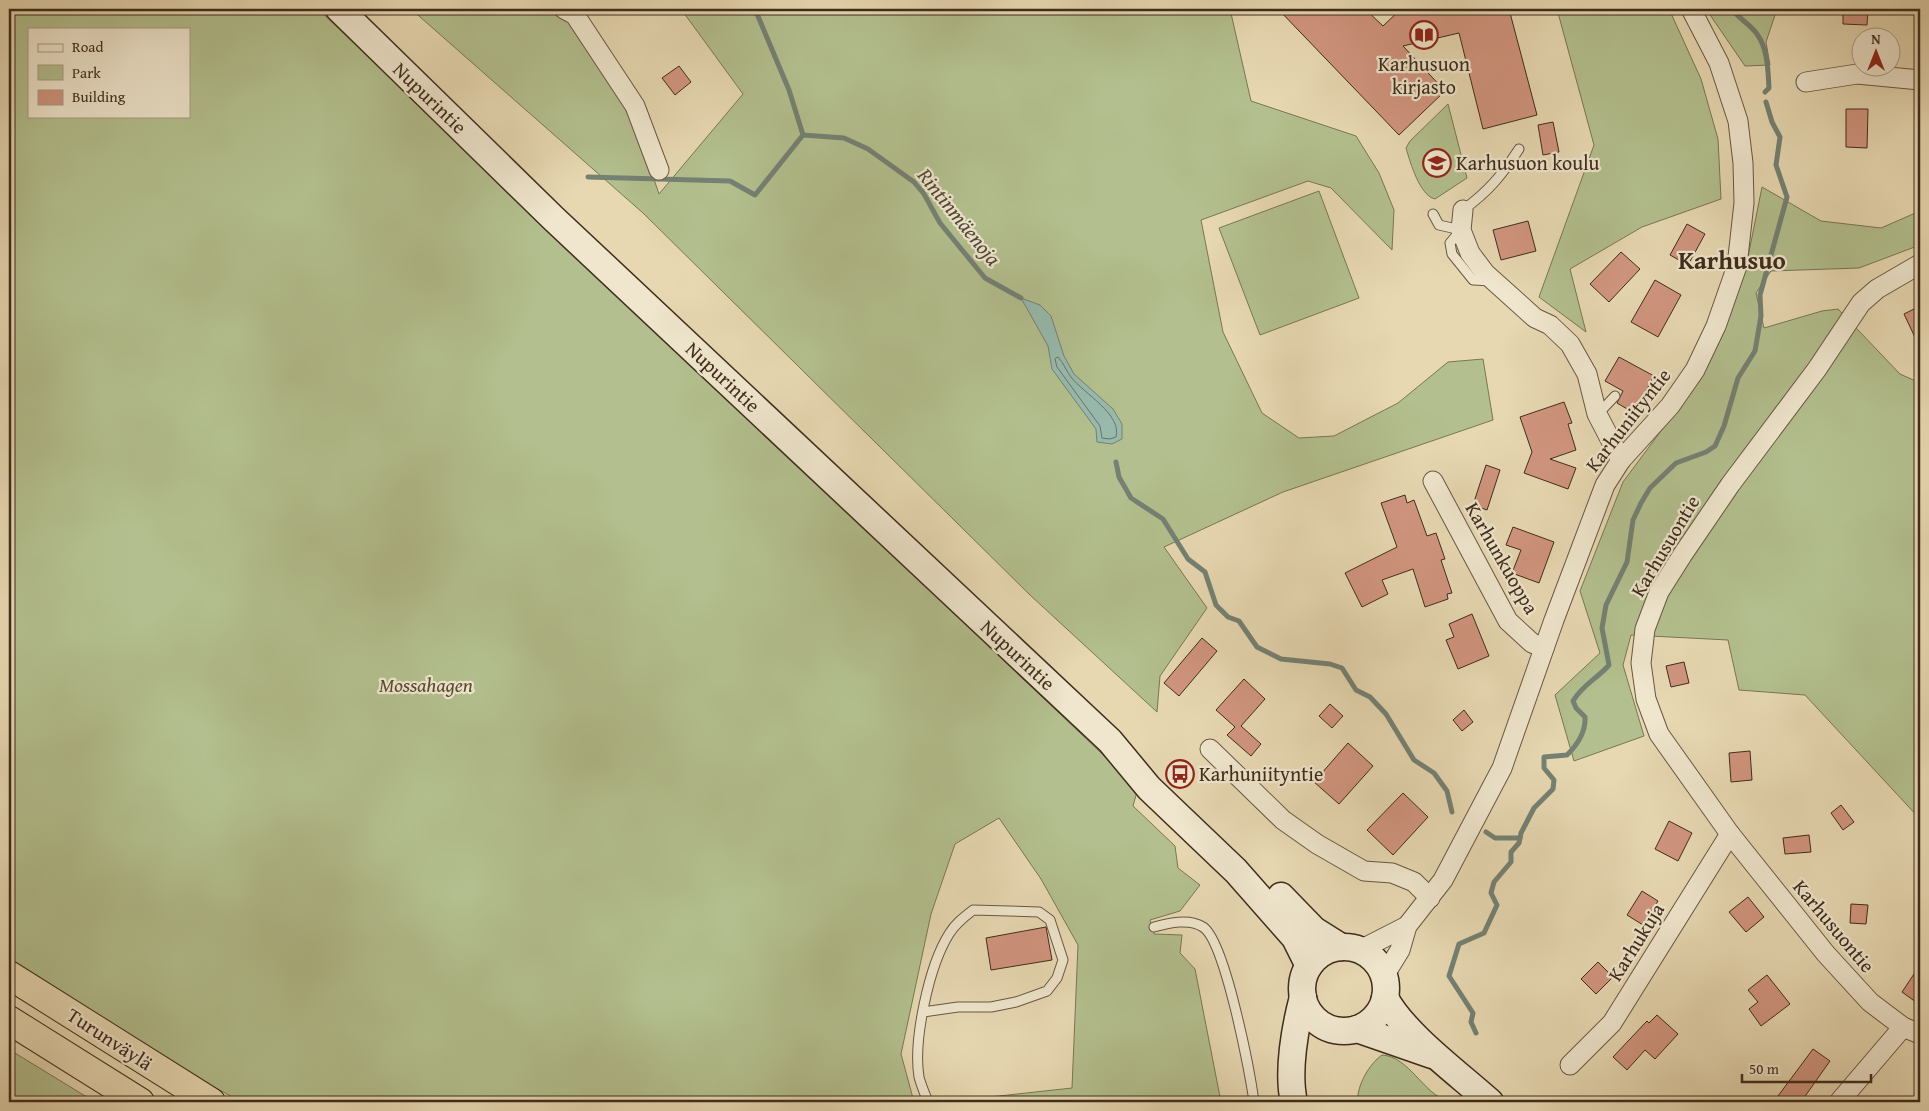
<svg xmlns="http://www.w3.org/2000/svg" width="1929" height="1111" viewBox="0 0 1929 1111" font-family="'Gentium Book Plus',serif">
	<rect width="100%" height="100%" fill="#e7d8b2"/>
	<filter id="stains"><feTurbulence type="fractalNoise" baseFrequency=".004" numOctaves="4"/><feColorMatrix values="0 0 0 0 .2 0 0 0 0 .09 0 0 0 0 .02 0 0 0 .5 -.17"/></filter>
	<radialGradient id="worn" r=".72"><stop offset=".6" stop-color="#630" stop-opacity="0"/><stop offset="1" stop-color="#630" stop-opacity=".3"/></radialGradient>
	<g fill="#b3bf8e" stroke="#797655" fill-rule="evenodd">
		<path d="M9,9H318L1138,788L1133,806L1175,846L1178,868L1200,885L1180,911L1150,920L1154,934L1182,935L1180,953L1195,969L1221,1102H944L1072,1088L1078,945L1041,879L999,818L955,844L931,914L901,1054L914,1102H242L178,1068L9,958ZM29,29H189V116H29Z"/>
		<path d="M411,9H548L571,22L631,112L659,194L743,94L681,9H1230L1251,101L1356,136L1379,173L1394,210L1392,250L1331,188L1308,181L1201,220L1223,332L1262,413L1299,438L1334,436L1398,403L1448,362L1483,359L1493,420L1283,492L1164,547L1207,608L1160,676L1157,712L1030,595L643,213Z"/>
		<path d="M1557,9H1669L1701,79L1718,139L1721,199L1642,227L1570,269L1586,332L1539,297L1594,145Z"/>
		<path d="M1706,9H1777L1766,42L1770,65L1745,66Z"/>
		<path d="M1448,104L1467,178L1435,199C1420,196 1410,162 1406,148L1410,141Z"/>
		<path d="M1762,187L1821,221L1881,228L1920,211V245L1859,268L1771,271L1756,293L1764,328L1822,311L1838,309L1900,374L1920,383V819L1805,695L1739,690L1728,640L1631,635L1623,665L1644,736L1574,761L1555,695L1600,653L1580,591L1623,482L1704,373L1747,262Z"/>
		<path d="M1319,191L1359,298L1260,335L1219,228Z"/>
		<path d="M9,1049L10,1050L95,1102H9Z"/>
		<path d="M1382,1055C1410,1057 1422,1093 1449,1102H1358C1356,1087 1369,1064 1382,1055Z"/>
	</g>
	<path fill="#97baad" stroke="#748173" d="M1021,298L1040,305L1051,316L1064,356L1074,374L1113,409L1122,424V439L1112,444L1097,442L1096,429L1052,369L1048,346Z"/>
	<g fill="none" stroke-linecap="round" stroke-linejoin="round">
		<path stroke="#6b7364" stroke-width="1" d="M1058,357C1064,363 1066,371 1071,377C1084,394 1122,414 1116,437L1110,439L1102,438L1100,426L1057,367L1055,359Z"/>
		<g stroke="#748173" stroke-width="5">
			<path d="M755,9L789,90L803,135"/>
			<path d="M1732,9C1739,19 1750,24 1757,34C1768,49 1768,71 1769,88L1765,92"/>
			<path d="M803,135L844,138L868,149L914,182L924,194L940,223L985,278L1021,298"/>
			<path d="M588,177L730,181L755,195L803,135"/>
			<path d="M1116,462L1119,477L1131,498L1163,519L1188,559L1205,572L1216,605L1228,617L1239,621L1257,647L1281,659L1330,664L1342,668L1356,690L1370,697L1386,714L1414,760L1434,773L1447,791L1452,812"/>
			<path d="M1486,832L1495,838H1520"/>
			<path d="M1476,1033L1471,1022L1473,1013L1449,976L1459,944L1484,933L1497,905L1491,893L1494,882L1511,862V852L1519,843L1521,833L1534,808L1553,789L1554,780L1544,768V757L1567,755C1577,745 1586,733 1585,717L1576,708L1573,701C1583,684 1597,679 1609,665L1602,628L1606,605L1627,562L1633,520L1641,503L1650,488L1676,463L1706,452L1715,446L1724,426L1738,378L1755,351L1761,316L1760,295L1787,197L1776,165L1780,137L1772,122L1766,102"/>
			<path d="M1435,1102L1436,1098"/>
		</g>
	</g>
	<g fill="#d1957f" stroke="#3f2c1c">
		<path d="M1278,9H1365L1383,26L1401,9H1509L1537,115L1483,129L1459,33L1403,46L1445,91L1399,135Z"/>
		<path d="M1843,9H1868L1867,25L1843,24Z"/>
		<path d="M679,66L691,82L675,95L662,78Z"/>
		<path d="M1846,109H1868L1867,148L1846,147Z"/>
		<path d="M1553,122L1559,152L1543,155L1538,125Z"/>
		<path d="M1528,221L1536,251L1501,260L1493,230Z"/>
		<path d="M1687,224L1705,234L1688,265L1670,255Z"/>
		<path d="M1621,252L1640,269L1609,302L1590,284Z"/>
		<path d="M1655,280L1681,295L1658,337L1631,322Z"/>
		<path d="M1920,306V348L1904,314Z"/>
		<path d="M1619,357L1654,376L1634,413L1617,403L1623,391L1605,381Z"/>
		<path d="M1564,402L1572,423L1568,424L1576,450L1550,459L1576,468L1568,489L1524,473L1532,452L1520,417Z"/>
		<path d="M1486,465L1500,470L1487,510L1473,505Z"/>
		<path d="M1405,495L1407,503L1414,500L1427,536L1436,533L1445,559L1441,560L1452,593L1447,594L1448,599L1425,607L1413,569L1382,580L1388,594L1362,607L1345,573L1397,547L1381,503Z"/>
		<path d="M1513,527L1554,542L1539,583L1512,573L1521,550L1506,545Z"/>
		<path d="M1472,614L1489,656L1458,669L1446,640L1454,637L1449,624Z"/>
		<path d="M1202,638L1217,651L1179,696L1164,683Z"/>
		<path d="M1684,662L1689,683L1671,687L1666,666Z"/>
		<path d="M1244,679L1265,699L1241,726L1261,744L1251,756L1227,735L1235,727L1216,710Z"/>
		<path d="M1330,704L1343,716L1332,728L1319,716Z"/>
		<path d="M1464,710L1473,722L1462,731L1453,720Z"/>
		<path d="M1348,743L1373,766L1339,804L1314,782Z"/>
		<path d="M1750,751L1752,780L1731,782L1729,753Z"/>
		<path d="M1403,793L1428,817L1393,855L1367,830Z"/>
		<path d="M1841,805L1854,822L1843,830L1831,813Z"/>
		<path d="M1669,821L1692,833L1678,861L1655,849Z"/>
		<path d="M1809,835L1811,852L1785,854L1783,838Z"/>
		<path d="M1642,891L1658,901L1643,925L1627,915Z"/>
		<path d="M1748,897L1764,917L1746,932L1729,912Z"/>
		<path d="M1851,904L1868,905L1866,924L1850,923Z"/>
		<path d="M1046,927L1052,960L991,970L986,938Z"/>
		<path d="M1598,962L1613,977L1596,994L1581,979Z"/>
		<path d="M1920,965V1005L1902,992Z"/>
		<path d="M1767,975L1790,1004L1761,1026L1749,1009L1758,1002L1748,990Z"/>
		<path d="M1657,1015L1678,1034L1655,1059L1645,1050L1627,1070L1613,1057L1647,1021L1649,1023Z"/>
		<path d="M1813,1049L1830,1061L1801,1102H1785L1778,1096Z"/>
	</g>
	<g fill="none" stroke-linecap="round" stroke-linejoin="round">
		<defs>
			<g id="service">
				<path d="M1463,210C1489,191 1502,175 1519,149"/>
				<path d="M1433,214L1439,225L1461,230"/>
				<path d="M1461,230L1450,243L1452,254L1473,280L1492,281"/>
				<path d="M1598,414L1615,396"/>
				<path d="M1154,927C1169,923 1189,918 1203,927C1225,941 1250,1072 1254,1102"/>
				<path d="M923,1012L958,1007H991L1016,1002L1047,991L1057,978L1063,960L1050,920L1039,912L973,910C964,917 955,924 949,934C929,966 913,1040 919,1077C921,1085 925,1094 928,1102"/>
			</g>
			<g id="minor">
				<path d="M564,9L575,15L635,106L659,170"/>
				<path d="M1806,82L1857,74L1920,80"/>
				<path d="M1463,210L1461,230L1470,253L1485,273L1535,318L1550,325L1570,344L1587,374L1597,414L1621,460"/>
				<path d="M1920,264L1877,289L1861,303L1817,369L1730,485L1683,554L1659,592L1645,629L1641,663L1646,699L1659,734L1730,834L1826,954L1870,1002L1903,1027L1920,1034"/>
				<path d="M1433,481L1508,621L1532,643L1544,648"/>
				<path d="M1210,749L1283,820L1317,844L1364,871L1392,873L1414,882L1430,898"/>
				<path d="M1360,950L1407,926"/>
				<path d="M1384,976L1400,950L1407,926L1443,880L1502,768L1554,620L1605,485L1621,460L1670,406L1695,370L1716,326L1737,266L1744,203L1743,163L1738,121L1719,63L1691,9"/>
				<path d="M1570,1065L1612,1023L1730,834"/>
				<path d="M1839,1102L1903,1027"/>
			</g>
			<g id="secondary">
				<path d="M339,9L553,218L1110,741L1149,788L1236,871L1295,938L1309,966"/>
				<path d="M1281,896L1314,930L1341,947"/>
				<circle cx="1344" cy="989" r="42"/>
				<path d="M1385,998C1404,1034 1459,1074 1490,1102"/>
				<path d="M1357,1029L1432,1055"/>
				<path d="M1294,1102C1287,1072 1295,1027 1303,997"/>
			</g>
			<g id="motorway">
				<path d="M9,975L211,1102"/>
				<path d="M9,1020L140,1102"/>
			</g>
		</defs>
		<use href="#service" stroke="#695742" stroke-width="11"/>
		<use href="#minor" stroke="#695742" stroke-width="21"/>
		<use href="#secondary" stroke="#3f2c1c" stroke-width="29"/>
		<use href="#motorway" stroke="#3f2c1c" stroke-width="30"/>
		<use href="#service" stroke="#efe6cd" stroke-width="9"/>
		<use href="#minor" stroke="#efe6cd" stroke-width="19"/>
		<use href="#secondary" stroke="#efe6cd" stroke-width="26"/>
		<use href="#motorway" stroke="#e7d8b2" stroke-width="28"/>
	</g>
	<defs>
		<symbol id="library-ring" viewBox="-11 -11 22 22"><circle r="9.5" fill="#efe6cd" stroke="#8f2418" stroke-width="1.5"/><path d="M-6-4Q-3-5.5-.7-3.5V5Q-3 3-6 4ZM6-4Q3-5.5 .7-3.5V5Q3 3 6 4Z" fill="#8f2418"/></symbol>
		<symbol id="school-ring" viewBox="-11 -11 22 22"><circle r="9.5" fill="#efe6cd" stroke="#8f2418" stroke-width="1.5"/><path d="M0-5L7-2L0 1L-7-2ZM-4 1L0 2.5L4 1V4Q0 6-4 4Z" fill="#8f2418"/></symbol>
		<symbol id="bus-ring" viewBox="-11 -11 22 22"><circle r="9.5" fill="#efe6cd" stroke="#8f2418" stroke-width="1.5"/><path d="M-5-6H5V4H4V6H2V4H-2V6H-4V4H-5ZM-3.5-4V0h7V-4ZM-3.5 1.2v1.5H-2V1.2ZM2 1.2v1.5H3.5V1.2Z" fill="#8f2418"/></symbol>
	</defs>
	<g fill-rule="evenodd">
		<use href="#library-ring" x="1408" y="19" width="32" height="32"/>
		<use href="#school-ring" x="1421" y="147" width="32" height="32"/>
		<use href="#bus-ring" x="1164" y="758" width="32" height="32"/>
	</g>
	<g text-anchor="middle" stroke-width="4.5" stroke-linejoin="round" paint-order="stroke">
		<g font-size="20" fill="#3f2c1c" stroke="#efe6cd" text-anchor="start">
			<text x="1424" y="71" text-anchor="middle">Karhusuon<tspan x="1424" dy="23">kirjasto</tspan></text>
			<text x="1456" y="170">Karhusuon koulu</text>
			<text x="1199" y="781">Karhuniityntie</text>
		</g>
		<g font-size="20" fill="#3f2c1c" stroke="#efe6cd">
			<text transform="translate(430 98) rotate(44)" y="7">Nupurintie</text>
			<text transform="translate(723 377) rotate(43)" y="7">Nupurintie</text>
			<text transform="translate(1628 420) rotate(-52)" y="7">Karhuniityntie</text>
			<text transform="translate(1665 546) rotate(-59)" y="7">Karhusuontie</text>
			<text transform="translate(1502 558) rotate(60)" y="7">Karhunkuoppa</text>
			<text transform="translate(1018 655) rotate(43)" y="7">Nupurintie</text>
			<text transform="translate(1834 926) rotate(50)" y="7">Karhusuontie</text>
			<text transform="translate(1636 942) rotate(-58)" y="7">Karhukuja</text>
			<text transform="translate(110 1039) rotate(33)" y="7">Turunväylä</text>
		</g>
		<g font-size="20" font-style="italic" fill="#564933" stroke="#efe6cd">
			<text x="426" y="692">Mossahagen</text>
		</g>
		<g font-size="21" font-style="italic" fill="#514839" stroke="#efe6cd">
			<text transform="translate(959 217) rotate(51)" y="7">Rintinmäenoja</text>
		</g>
		<g font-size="25" font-weight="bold" fill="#3f2c1c" stroke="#efe6cd">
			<text x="1732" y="269">Karhusuo</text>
		</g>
	</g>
	<rect width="1929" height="1111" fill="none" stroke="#e7d8b2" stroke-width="30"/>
	<rect x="10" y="10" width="1909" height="1091" fill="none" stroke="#3f2c1c" stroke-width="2.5"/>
	<rect x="15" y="15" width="1899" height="1081" fill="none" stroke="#3f2c1c"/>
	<rect x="28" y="28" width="162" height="90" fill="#efe6cd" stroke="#a99c86"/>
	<rect x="38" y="44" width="25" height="8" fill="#efe6cd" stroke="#a99c86"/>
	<text x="72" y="52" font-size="15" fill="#3f2c1c">Road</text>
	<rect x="38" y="65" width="25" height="15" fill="#b3bf8e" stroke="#a99c86"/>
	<text x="72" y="78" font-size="15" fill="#3f2c1c">Park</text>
	<rect x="38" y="90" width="25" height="15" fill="#d1957f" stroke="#a99c86"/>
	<text x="72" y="102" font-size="15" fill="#3f2c1c">Building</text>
	<g transform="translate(1876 52)"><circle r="24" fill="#efe6cd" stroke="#a99c86"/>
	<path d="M0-4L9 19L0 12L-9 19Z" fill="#8f2418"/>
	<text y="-8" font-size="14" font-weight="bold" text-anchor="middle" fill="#3f2c1c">N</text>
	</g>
	<path d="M1742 1074v8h129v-8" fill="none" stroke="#3f2c1c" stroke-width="2.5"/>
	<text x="1749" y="1074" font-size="15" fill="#3f2c1c" stroke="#efe6cd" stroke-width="4" paint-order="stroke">50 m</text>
	<rect width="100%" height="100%" filter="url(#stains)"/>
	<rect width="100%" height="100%" fill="url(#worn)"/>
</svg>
